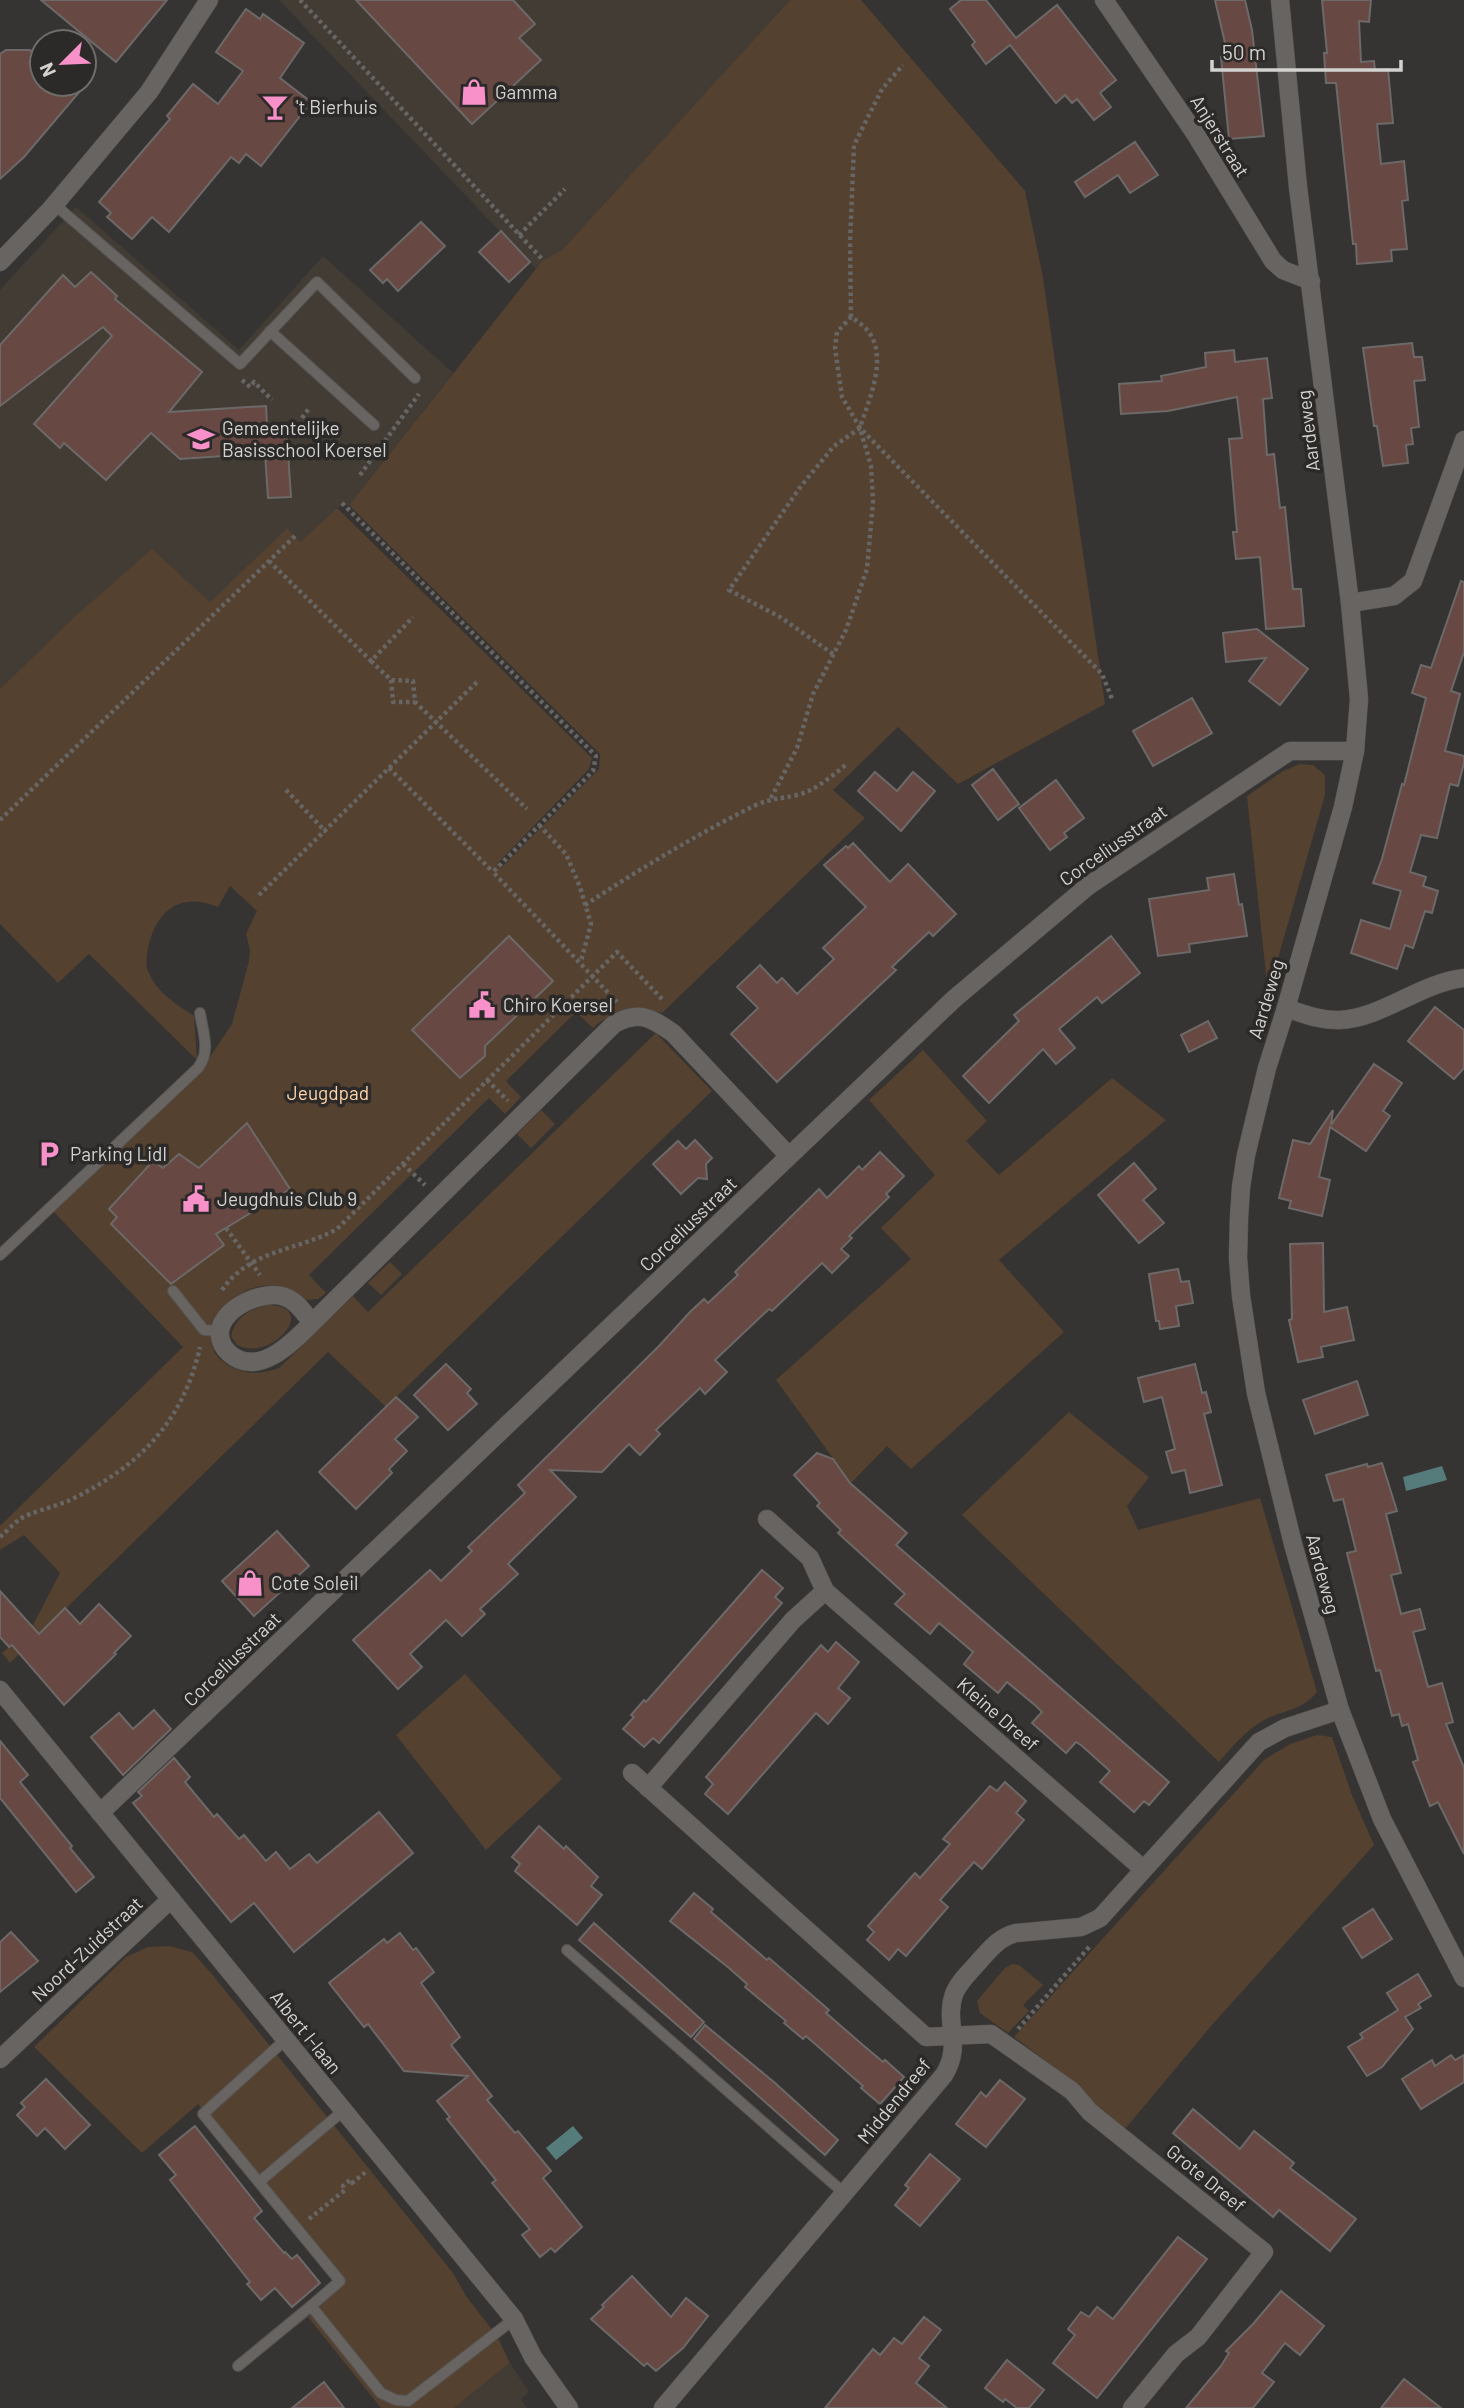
<svg xmlns="http://www.w3.org/2000/svg" width="1464" height="2408" viewBox="0 0 1464 2408" font-family="Barlow,sans-serif">
	<rect width="100%" height="100%" fill="#363432"/>
	<g fill="#423c35">
		<path d="M279,0H790L562,250L543,260L536,269Z"/>
		<path d="M76,207L239,350L323,256L453,373L349,505L337,508L300,542L287,528L210,602L72,619L0,689V290Z"/>
		<path d="M510,2363L529,2392L521,2399L527,2408H454Z"/>
	</g>
	<g fill="#54412f">
		<path d="M790,0H861L1025,191L1042,272L1105,704L958,784L898,727L833,790L865,818L662,1013C635,1006 613,1009 593,1028L576,1012L506,1081L521,1097L505,1114L489,1098L309,1275L326,1293L318,1299L304,1300C254,1252 173,1336 231,1367C247,1375 262,1374 279,1368L353,1296L368,1312L656,1033L712,1091L386,1407L328,1352L10,1663L2,1653L32,1627L60,1573L24,1535L0,1550V1526L183,1347L53,1211L204,1066L232,1024L249,961L250,950L246,934L257,911L230,886L218,907C183,892 158,908 149,944C147,953 145,963 148,971C157,993 176,1004 194,1016L197,1060L89,954L58,983L0,924V689L72,619L152,549L210,602L287,528L300,542L337,508L592,758L589,769L497,864L501,868L599,769L600,754L349,505L543,260L562,250Z"/>
		<path d="M1300,764L1313,765L1325,775V795L1268,993L1247,796L1283,771Z"/>
		<path d="M923,1050L987,1121L966,1141L999,1175L1112,1078L1166,1120L999,1260L1064,1332L911,1469L887,1446L851,1483L776,1380L911,1259L881,1228L935,1175L869,1100Z"/>
		<path d="M541,1110L555,1124L531,1148L517,1134Z"/>
		<path d="M390,1262L402,1274L381,1295L368,1283Z"/>
		<path d="M267,1305C321,1305 272,1363 237,1345L231,1336C235,1317 249,1310 267,1305Z"/>
		<path d="M1069,1412L1149,1477L1127,1506L1138,1530L1260,1498L1317,1692C1300,1712 1285,1709 1264,1720C1246,1730 1232,1747 1219,1762L962,1515Z"/>
		<path d="M465,1674L562,1779L486,1850L396,1735Z"/>
		<path d="M1317,1735L1332,1737L1352,1795L1374,1845L1211,2026L1125,2129L1095,2104L1074,2082L1014,2037L1264,1760L1290,1744Z"/>
		<path d="M170,1946L192,1952L211,1973L453,2273L466,2296L497,2336L510,2363L454,2408H381L308,2317L345,2283L198,2104L142,2153L34,2047L126,1957L148,1947Z"/>
		<path d="M1012,1964L1019,1965L1043,1985L1023,2005L1029,2011L1008,2033L980,2013L977,2001L1005,1968Z"/>
	</g>
	<g fill="#557b7b">
		<path d="M1442,1466L1447,1480L1406,1491L1403,1477Z"/>
		<path d="M573,2126L583,2138L556,2160L546,2148Z"/>
	</g>
	<g fill="#674842" stroke="#6c6968" stroke-width="2">
		<path d="M41,0H167L116,62Z"/>
		<path d="M356,0H513L535,24L519,38L541,60L472,124Z"/>
		<path d="M961,0H986L1016,38L1057,5L1116,80L1100,93L1111,107L1094,120L1077,99L1072,103L1065,95L1056,103L1010,45L986,64L972,45L975,42L950,9Z"/>
		<path d="M1215,0H1245L1252,30L1264,136L1229,139L1221,57L1228,56Z"/>
		<path d="M1322,0H1371L1369,22L1359,21L1361,62L1374,61L1375,70L1388,69L1393,123L1377,124L1381,164L1404,161L1408,200L1402,201L1407,249L1391,250L1392,261L1357,264L1356,244H1353L1336,83H1326L1324,53H1327Z"/>
		<path d="M246,9L260,19L263,14L304,43L280,78L311,102L261,166L246,154L239,163L231,157L169,232L152,217L132,239L107,217L111,213L99,202L170,119L167,116L193,84L218,104L243,71L216,52Z"/>
		<path d="M6,50H30L42,61V84H86L24,157L0,179V54Z"/>
		<path d="M1135,142L1158,175L1130,193L1118,175L1085,197L1075,182Z"/>
		<path d="M421,222L445,246L398,291L387,279L383,283L370,270Z"/>
		<path d="M501,231L530,262L509,282L479,252Z"/>
		<path d="M91,272L117,296L115,299L202,372L169,412L266,406L267,425L286,424L291,497L268,498L265,453L180,459L151,433L106,480L64,443L60,448L34,424L112,336L103,327L0,406V345L63,275L75,287Z"/>
		<path d="M1412,343L1414,357H1422L1425,380L1414,381L1419,427L1411,428L1413,444L1406,445L1408,463L1383,466L1377,426H1374L1363,348Z"/>
		<path d="M1234,350L1235,362L1267,358L1272,398L1263,399L1267,455L1274,454L1280,508L1285,507L1293,589H1301L1304,626L1266,629L1260,557L1236,559L1233,532H1237L1229,439L1242,438L1237,397L1168,411L1121,414L1119,384L1162,381L1161,376L1206,367L1205,353Z"/>
		<path d="M1461,581L1464,582V652L1451,691L1460,694L1445,751L1464,756V763L1458,786L1450,784L1437,838L1421,835L1410,872L1426,877L1423,886L1438,891L1432,913L1425,911L1413,948L1405,945L1397,969L1351,953L1361,920L1390,929L1401,891L1373,883L1382,859L1402,784L1404,785L1426,698L1412,693L1421,665L1431,668Z"/>
		<path d="M1257,629L1308,669L1280,705L1249,681L1266,658L1226,662L1223,633Z"/>
		<path d="M1192,698L1212,733L1153,766L1133,731Z"/>
		<path d="M993,769L1019,804L998,820L972,785Z"/>
		<path d="M875,772L897,791L913,772L935,791L901,831L858,791Z"/>
		<path d="M1056,780L1084,818L1064,833L1067,837L1050,850L1019,808Z"/>
		<path d="M853,843L890,882L908,864L956,914L933,936L929,932L892,967L896,970L777,1082L731,1034L758,1008L737,987L760,965L777,983L782,978L797,994L834,959L823,948L866,907L824,865L846,846L848,848Z"/>
		<path d="M1234,874L1239,905L1242,904L1247,936L1189,944L1190,952L1158,956L1149,899L1209,890L1207,878Z"/>
		<path d="M509,936L553,981L485,1046V1056L460,1078L412,1030Z"/>
		<path d="M1111,936L1140,973L1102,1003L1097,997L1059,1029L1075,1048L1056,1064L1043,1049L989,1103L963,1076L1019,1021L1014,1015Z"/>
		<path d="M1435,1007L1464,1030V1068L1454,1079L1408,1041Z"/>
		<path d="M1208,1021L1217,1038L1189,1052L1181,1035Z"/>
		<path d="M1374,1064L1402,1083L1383,1111L1390,1116L1366,1151L1330,1127L1319,1177L1330,1180L1322,1216L1289,1208L1291,1201L1279,1198L1293,1140L1310,1144L1333,1110L1331,1125Z"/>
		<path d="M247,1123L290,1189L216,1234L224,1245L171,1284L111,1224L117,1217L109,1209L153,1161L163,1168L179,1154L199,1168Z"/>
		<path d="M695,1140L712,1158L706,1164L707,1179L698,1178L681,1194L653,1164L678,1141L686,1149Z"/>
		<path d="M880,1152L904,1176L886,1194L889,1197L849,1236L852,1238L841,1249L849,1256L832,1273L822,1263L772,1311L769,1309L715,1360L727,1372L705,1394L700,1388L656,1430L660,1434L640,1455L629,1444L602,1472L550,1470L576,1497L508,1564L518,1574L480,1609L485,1614L462,1636L446,1620L410,1654L422,1667L398,1689L353,1640L430,1570L441,1581L472,1551L468,1547L525,1493L518,1485L659,1346L690,1312L704,1299L708,1303L738,1275L735,1272L819,1189L827,1198L859,1166L862,1170Z"/>
		<path d="M1134,1163L1156,1189L1143,1200L1164,1223L1139,1243L1098,1195Z"/>
		<path d="M1323,1243L1324,1312L1347,1307L1354,1340L1321,1347L1323,1357L1298,1362L1289,1320L1292,1319L1290,1244Z"/>
		<path d="M1178,1269L1181,1282L1189,1281L1193,1303L1176,1306L1179,1326L1160,1329L1159,1321H1156L1149,1274Z"/>
		<path d="M446,1364L471,1389L467,1393L477,1404L448,1430L414,1395Z"/>
		<path d="M1195,1364L1202,1393L1206,1392L1211,1412L1204,1414L1222,1485L1190,1493L1185,1470L1172,1473L1166,1452L1175,1449L1162,1397L1144,1402L1138,1378Z"/>
		<path d="M1357,1381L1368,1415L1315,1434L1303,1400Z"/>
		<path d="M396,1397L418,1417L395,1439L407,1451L389,1469L392,1473L356,1509L319,1472Z"/>
		<path d="M817,1453L833,1459L850,1483L907,1533L896,1545L1169,1782L1149,1805L1144,1801L1134,1812L1100,1782L1110,1771L1081,1745L1076,1742L1066,1753L1032,1723L1042,1712L1036,1706L1007,1682L998,1693L964,1664L973,1652L939,1623L930,1634L895,1604L905,1594L838,1533L841,1530L817,1506L820,1503L794,1475Z"/>
		<path d="M1382,1463L1397,1511L1386,1514L1401,1573L1391,1575L1401,1614L1420,1609L1425,1629L1413,1632L1428,1687L1442,1683L1453,1722L1446,1724L1464,1768V1854L1438,1802L1430,1806L1413,1762L1418,1760L1408,1724L1402,1726L1399,1714L1392,1716L1380,1670L1376,1671L1347,1553L1356,1551L1343,1499L1334,1501L1326,1475L1367,1464L1368,1467Z"/>
		<path d="M277,1531L309,1566L254,1616L222,1581Z"/>
		<path d="M762,1570L783,1588L775,1597L782,1603L659,1743L653,1738L644,1747L623,1729L634,1717L631,1715L644,1700L646,1702Z"/>
		<path d="M0,1591L39,1634L65,1608L80,1624L99,1604L131,1636L114,1653L116,1654L64,1705L12,1645L9,1647L0,1637Z"/>
		<path d="M836,1642L859,1662L838,1688L850,1698L828,1724L816,1713L728,1814L705,1794L713,1784L706,1777L821,1645L828,1652Z"/>
		<path d="M154,1710L171,1729L123,1775L91,1737L119,1713L133,1729Z"/>
		<path d="M0,1741L28,1775L20,1782L72,1846L70,1848L94,1877L76,1892L0,1798Z"/>
		<path d="M174,1758L190,1777L185,1782L214,1817L217,1814L239,1839L244,1835L266,1861L276,1852L290,1869L309,1854L317,1863L379,1812L413,1853L294,1952L254,1903L231,1922L133,1803L142,1796L138,1792Z"/>
		<path d="M1005,1782L1026,1801L1016,1813L1024,1820L982,1869L974,1862L940,1900L948,1907L906,1956L898,1949L889,1960L867,1940L874,1932L868,1926L915,1873L920,1878L950,1844L943,1839L990,1786L997,1791Z"/>
		<path d="M539,1826L564,1849L566,1846L598,1877L591,1886L602,1895L577,1925L515,1871L520,1864L512,1857Z"/>
		<path d="M694,1893L713,1909L711,1912L767,1960L769,1958L829,2010L826,2013L864,2046L883,2062L885,2060L904,2077L880,2104L861,2088L863,2086L806,2036L803,2039L784,2023L786,2021L745,1987L747,1984L729,1968L670,1921Z"/>
		<path d="M1373,1909L1392,1939L1362,1958L1343,1928Z"/>
		<path d="M594,1923L704,2022L691,2037L579,1940Z"/>
		<path d="M11,1932L38,1961L0,1992V1942Z"/>
		<path d="M400,1933L413,1950L416,1948L434,1972L421,1983L460,2037L451,2045L492,2096L487,2100L515,2133L518,2131L551,2171L543,2178L582,2227L555,2252L551,2248L540,2257L522,2235L530,2229L492,2183L496,2180L447,2119L450,2117L437,2101L468,2076L404,2071L368,2024L364,2027L329,1983L384,1939L387,1943Z"/>
		<path d="M1418,1974L1431,1996L1418,2004L1421,2008L1405,2017L1413,2029L1382,2067L1367,2076L1348,2047L1363,2038L1360,2034L1398,2010L1387,1993Z"/>
		<path d="M705,2025L775,2083L838,2140L825,2155L694,2039Z"/>
		<path d="M1451,2055L1455,2060L1464,2055V2082L1421,2109L1402,2079L1432,2060L1435,2066Z"/>
		<path d="M46,2079L90,2125L65,2149L45,2128L37,2136L17,2115L25,2107L21,2103Z"/>
		<path d="M1000,2080L1025,2099L986,2147L956,2124L981,2092L986,2097Z"/>
		<path d="M1193,2109L1240,2149L1254,2131L1294,2163L1290,2168L1356,2219L1330,2251L1279,2210L1273,2217L1173,2133Z"/>
		<path d="M195,2126L262,2211L254,2218L284,2253L285,2252L292,2259L297,2255L320,2283L292,2307L275,2288L261,2300L247,2284L250,2282L170,2180L176,2175L159,2155Z"/>
		<path d="M930,2154L960,2179L920,2226L895,2205L909,2188L905,2185Z"/>
		<path d="M1178,2237L1207,2259L1097,2398L1053,2363L1075,2335L1068,2329L1081,2312L1089,2317L1097,2307L1113,2319Z"/>
		<path d="M632,2276L671,2317L686,2298L708,2316L683,2348L656,2371L647,2363L644,2366L591,2319L604,2307L602,2305Z"/>
		<path d="M1281,2291L1324,2326L1300,2355L1285,2343L1262,2373L1274,2382L1253,2408H1186L1221,2366L1229,2353L1226,2351L1253,2324Z"/>
		<path d="M924,2317L941,2330L919,2358L929,2366L916,2383L947,2408H825L873,2349L880,2355L894,2338L902,2344Z"/>
		<path d="M1007,2360L1044,2390L1029,2408H1017L1005,2399L1003,2402L985,2388Z"/>
		<path d="M1404,2379L1441,2408H1381Z"/>
		<path d="M324,2382L344,2408H292Z"/>
	</g>
	<g fill="none" stroke-linecap="round" stroke-linejoin="round">
		<defs>
			<g id="service">
				<path d="M54,204L240,364L317,282L415,378"/>
				<path d="M270,331L374,425"/>
				<path d="M0,1255L198,1068C211,1051 203,1033 200,1013"/>
				<path d="M173,1291L204,1330L220,1331"/>
				<path d="M567,1950L844,2193"/>
				<path d="M285,2040L203,2114L340,2281L311,2306"/>
				<path d="M259,2182L343,2111"/>
				<path d="M238,2366L311,2306L381,2393L396,2400L408,2401L514,2319"/>
			</g>
			<g id="minor">
				<path d="M1104,0L1196,135L1273,261L1283,270L1311,281"/>
				<path d="M1280,0L1298,187L1350,603L1359,699L1355,751L1343,807L1286,1008L1267,1068L1246,1155L1241,1187L1239,1218L1238,1258L1241,1296L1256,1393L1293,1544L1340,1710L1382,1819L1464,1978"/>
				<path d="M1350,603L1394,596L1413,581L1464,440"/>
				<path d="M1286,1008C1304,1014 1321,1021 1340,1020C1382,1018 1420,983 1464,978"/>
				<path d="M312,1323C305,1314 297,1301 285,1297C264,1289 223,1307 220,1331C219,1340 223,1348 230,1354C259,1378 293,1342 312,1323L614,1024C640,1010 651,1018 673,1033L789,1156"/>
				<path d="M767,1519L810,1558L825,1591L1143,1869"/>
				<path d="M632,1773L926,2037L991,2034L1072,2091L1090,2112L1264,2252L1198,2337L1176,2354L1132,2408"/>
				<path d="M648,1788L793,1620L825,1591"/>
				<path d="M100,1813L954,999L1088,886L1290,751H1355"/>
				<path d="M0,2059L171,1899"/>
				<path d="M663,2408L944,2075C963,2044 944,2023 954,1994C959,1981 972,1970 981,1959C992,1947 1000,1937 1016,1933L1081,1927L1100,1918L1259,1742L1285,1728L1340,1710"/>
			</g>
			<g id="tertiary">
				<path d="M0,262L50,210L149,92L209,0"/>
				<path d="M0,1690L514,2319L533,2357L569,2408"/>
			</g>
		</defs>
		<use href="#service" stroke="#545351" stroke-width="12"/>
		<use href="#minor" stroke="#545351" stroke-width="19"/>
		<use href="#tertiary" stroke="#545351" stroke-width="19"/>
		<g stroke="#676664" stroke-width="4.5" stroke-dasharray="3.5 3.5" stroke-linecap="butt">
			<path d="M300,0L543,260"/>
			<path d="M519,235L565,189"/>
			<path d="M851,317L850,243L854,145L882,89L903,65"/>
			<path d="M242,380L250,387L254,382L272,400"/>
			<path d="M302,418L310,407"/>
			<path d="M360,475L419,394"/>
			<path d="M342,503L596,756L593,771L493,872L617,1002"/>
			<path d="M269,561L371,661L413,617"/>
			<path d="M833,654L780,617L729,590L801,486L834,446L860,428L1102,674L1112,699"/>
			<path d="M371,661L391,680L413,681L415,702L527,809"/>
			<path d="M391,680L393,702H415"/>
			<path d="M389,768L493,872"/>
			<path d="M286,790L326,832"/>
			<path d="M771,798L797,748L813,694L846,630L867,569L873,502L871,466L860,428L842,397L835,348L837,332L851,317C857,321 864,326 868,331C889,358 868,401 860,428"/>
			<path d="M0,820L295,536"/>
			<path d="M539,825L566,854L580,887L591,924L581,961"/>
			<path d="M259,895L479,680"/>
			<path d="M585,905C640,869 697,834 756,805C772,798 781,799 797,795C815,791 833,775 847,764"/>
			<path d="M487,1080L508,1101"/>
			<path d="M403,1164L425,1185"/>
			<path d="M226,1228L260,1275"/>
			<path d="M222,1290C250,1249 298,1251 337,1229L617,952L663,1000"/>
			<path d="M0,1537C7,1531 13,1524 20,1519C33,1511 55,1507 70,1500C139,1467 183,1422 200,1347"/>
			<path d="M1018,2029L1090,1946"/>
			<path d="M309,2219L345,2190L343,2186L350,2180L352,2183L367,2171"/>
		</g>
		<use href="#service" stroke="#676462" stroke-width="10"/>
		<use href="#minor" stroke="#676462" stroke-width="18"/>
		<use href="#tertiary" stroke="#676462" stroke-width="18"/>
	</g>
	<defs>
		<symbol id="shop-bare" viewBox="-9 -9 18 18"><path d="M-5-2.5h2.3a2.7 3.5 0 0 1 5.4 0H5L5.5 6h-11ZM-1.5-2.5h3a1.5 2.3 0 0 0-3 0Z" fill="#f890ca" stroke="#2c2a28" stroke-width="2.5" paint-order="stroke"/></symbol>
		<symbol id="bar-bare" viewBox="-9 -9 18 18"><path d="M-6-5H6L.8 .8V4.5H3.5V6h-7V4.5H-.8V.8Z" fill="#f890ca" stroke="#2c2a28" stroke-width="2.5" paint-order="stroke"/></symbol>
		<symbol id="school-bare" viewBox="-9 -9 18 18"><path d="M0-5L7-2L0 1L-7-2ZM-4 1L0 2.5L4 1V4Q0 6-4 4Z" fill="#f890ca" stroke="#2c2a28" stroke-width="2.5" paint-order="stroke"/></symbol>
		<symbol id="civic-bare" viewBox="-9 -9 18 18"><path d="M-.6-6.5H3V-4.5H.6V-3L4-1V1h2V6H-6V1h2V-1L-.6-3ZM-1.2 2.5V6h2.4V2.5Z" fill="#f890ca" stroke="#2c2a28" stroke-width="2.5" paint-order="stroke"/></symbol>
		<symbol id="parking-bare" viewBox="-9 -9 18 18"><path d="M-3.5-5.5H1a3.5 3.5 0 0 1 0 7H-1V5.5H-3.5ZM-1-3.4V-.6H.8a1.4 1.4 0 0 0 0-2.8Z" fill="#f890ca" stroke="#2c2a28" stroke-width="2.5" paint-order="stroke"/></symbol>
	</defs>
	<g fill-rule="evenodd">
		<use href="#shop-bare" x="455" y="73" width="38" height="38"/>
		<use href="#bar-bare" x="256" y="88" width="38" height="38"/>
		<use href="#school-bare" x="182" y="420" width="38" height="38"/>
		<use href="#civic-bare" x="463" y="986" width="38" height="38"/>
		<use href="#parking-bare" x="30" y="1135" width="38" height="38"/>
		<use href="#civic-bare" x="177" y="1180" width="38" height="38"/>
		<use href="#shop-bare" x="231" y="1564" width="38" height="38"/>
	</g>
	<g text-anchor="middle" stroke-width="7" stroke-linejoin="round" paint-order="stroke">
		<g font-size="19" fill="#d3d2d0" stroke="#2c2a28" text-anchor="start">
			<text x="495" y="99">Gamma</text>
			<text x="296" y="114">'t Bierhuis</text>
			<text x="222" y="435">Gemeentelijke<tspan x="222" dy="22">Basisschool Koersel</tspan></text>
			<text x="503" y="1012">Chiro Koersel</text>
			<text x="70" y="1161">Parking Lidl</text>
			<text x="217" y="1206">Jeugdhuis Club 9</text>
			<text x="271" y="1590">Cote Soleil</text>
		</g>
		<g font-size="19" fill="#d3d2d0" stroke="#2c2a28">
			<text transform="translate(1220 136) rotate(58)" y="7">Anjerstraat</text>
			<text transform="translate(1308 431) rotate(-97)" y="7">Aardeweg</text>
			<text transform="translate(1113 845) rotate(-35)" y="7">Corceliusstraat</text>
			<text transform="translate(1266 999) rotate(-73)" y="7">Aardeweg</text>
			<text transform="translate(688 1224) rotate(-44)" y="7">Corceliusstraat</text>
			<text transform="translate(1323 1574) rotate(75)" y="7">Aardeweg</text>
			<text transform="translate(232 1659) rotate(-44)" y="7">Corceliusstraat</text>
			<text transform="translate(998 1714) rotate(41)" y="7">Kleine Dreef</text>
			<text transform="translate(87 1949) rotate(-43)" y="7">Noord-Zuidstraat</text>
			<text transform="translate(306 2032) rotate(51)" y="7">Albert I-laan</text>
			<text transform="translate(894 2101) rotate(-51)" y="7">Middendreef</text>
			<text transform="translate(1206 2178) rotate(39)" y="7">Grote Dreef</text>
		</g>
		<g font-size="19" fill="#fed3a9" stroke="#2c2a28">
			<text x="328" y="1100">Jeugdpad</text>
		</g>
	</g>
	<g transform="translate(63 63) rotate(246)"><circle r="33" fill="#2c2a28" stroke="#6f6d6b" stroke-width="2"/>
	<path d="M0-5L12 26L0 18L-12 26Z" fill="#f890ca"/>
	<text y="-10" font-size="19" font-weight="bold" text-anchor="middle" fill="#d3d2d0">N</text>
	</g>
	<path d="M1212 60v10h189v-10" fill="none" stroke="#d3d2d0" stroke-width="3.5"/>
	<text x="1222" y="60" font-size="21" fill="#d3d2d0" stroke="#2c2a28" stroke-width="5" paint-order="stroke">50 m</text>
</svg>
